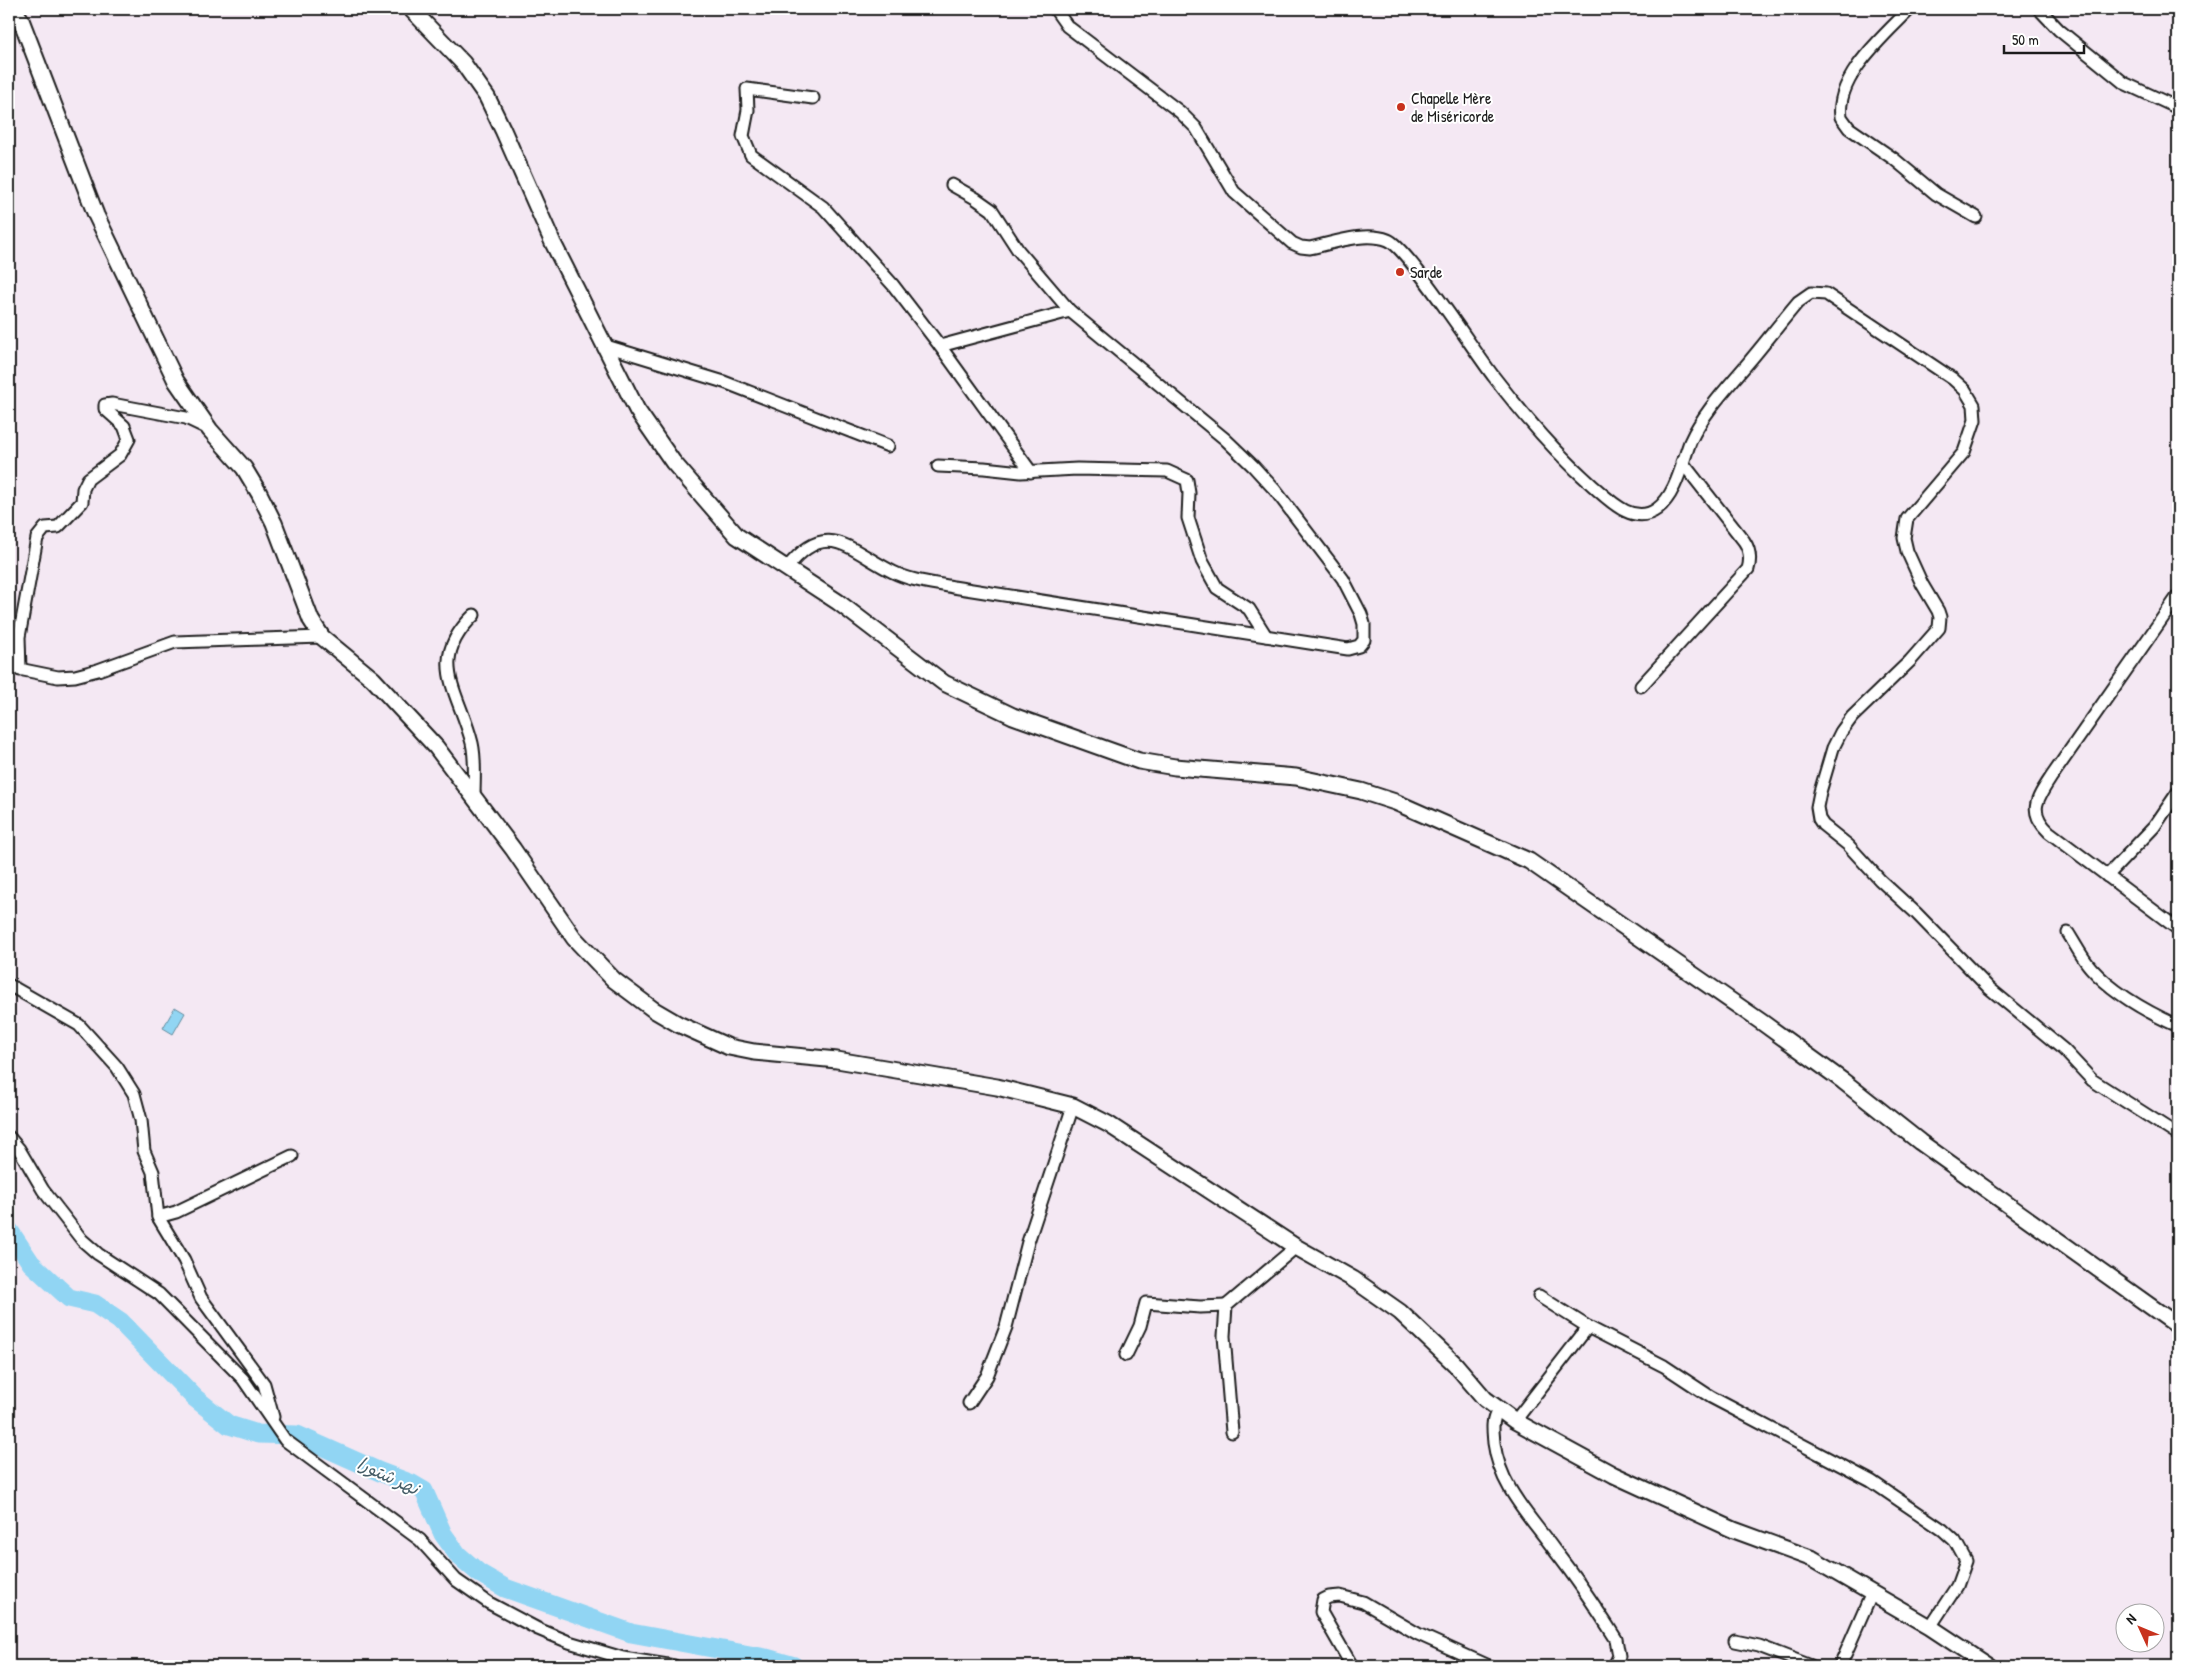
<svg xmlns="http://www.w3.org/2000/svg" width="2187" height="1675" viewBox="0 0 2187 1675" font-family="'Patrick Hand','Playpen Sans Arabic',sans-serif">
	<rect width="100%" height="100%" fill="#f4e8f3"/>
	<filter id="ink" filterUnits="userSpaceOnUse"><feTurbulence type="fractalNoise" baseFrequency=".02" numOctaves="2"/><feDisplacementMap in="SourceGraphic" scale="10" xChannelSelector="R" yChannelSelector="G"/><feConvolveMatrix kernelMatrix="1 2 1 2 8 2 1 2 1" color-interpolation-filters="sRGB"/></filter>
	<g filter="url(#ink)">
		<path fill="#91d5f3" stroke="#628b9d" d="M175,1007L185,1013L173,1034L163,1028Z"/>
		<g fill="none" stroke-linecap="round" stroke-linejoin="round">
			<path stroke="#91d5f3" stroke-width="19" d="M9,1230L31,1263L69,1298L95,1304L120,1321L195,1398L229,1425L258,1434L297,1435L380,1472L412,1484L424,1491L443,1534L458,1555L479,1573L505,1588L631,1633L766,1658L794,1666"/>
			<defs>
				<g id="minor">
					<path d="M1055,9L1067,26L1180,112L1196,128L1234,192L1292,243L1301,247L1310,248C1333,243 1365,231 1388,240C1407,247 1476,354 1494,377C1524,416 1556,453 1593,486C1610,501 1634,526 1657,509C1676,495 1682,463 1690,442C1703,413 1727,388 1748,363C1765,343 1781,322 1798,302L1811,293L1826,294L1953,379L1965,390L1974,405L1975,420L1964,452L1907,519L1904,538L1907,551L1922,584L1938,611L1940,617L1939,628L1910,661L1852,717L1841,732L1833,748L1820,792L1817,807L1819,819L1823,825L1848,845L1880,880L1916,913L1989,988L2064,1050L2092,1080L2178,1135"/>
					<path d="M1910,9C1885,35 1835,77 1841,117L1849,128L1894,159L1936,194L1976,217"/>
					<path d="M2039,9L2059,30L2124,83L2178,108"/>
					<path d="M813,98L747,89L748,110L743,136L751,155L823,207L893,285L940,346L1070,311"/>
					<path d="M606,346L724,382L888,446"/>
					<path d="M940,346L1031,472"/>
					<path d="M938,466L984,468L1021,472L1077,469L1167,471L1187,480L1189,493L1188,518L1202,561L1217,588L1249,609L1266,636"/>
					<path d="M787,568C827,517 850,551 893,572C911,581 933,583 953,587L1348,649L1359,646L1364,640V624L1361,614L1343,579L1275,490L1253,466L1225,439L1070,311L1018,250L992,210L975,198L952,185"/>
					<path d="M2178,596L2052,776C2037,799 2027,811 2049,832L2178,929"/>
					<path d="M474,615C426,661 459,691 472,743C476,760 474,779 474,797"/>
					<path d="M9,667L58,677L75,676L98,670L175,642L322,637"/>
					<path d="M20,670L19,637L37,538L45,528L58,527L82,502L83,489L88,479L120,455L129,439L124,426L105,409V405L112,404L186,418L209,429"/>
					<path d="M1641,686L1748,569C1751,559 1750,550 1744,541L1682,462"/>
					<path d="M2107,876L2154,827L2178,792"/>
					<path d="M2068,933C2075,944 2082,958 2091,968C2114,994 2147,1012 2178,1026"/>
					<path d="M9,985L79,1025L117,1067L134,1094L141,1120L144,1151L153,1172L158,1217L176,1212L292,1156"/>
					<path d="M9,1137L19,1149L43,1190L82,1240L98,1254L159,1294L243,1379L285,1440L420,1540L456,1580L489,1603L538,1629L569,1642L623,1658L674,1666"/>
					<path d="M158,1217L184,1260L201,1298L264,1384L273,1417"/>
					<path d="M1588,1327L1664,1366L1711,1397L1871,1481L1943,1530L1955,1541L1966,1561L1957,1586L1930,1627"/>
					<path d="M1126,1355L1140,1326L1146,1303L1200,1307L1226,1306"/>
					<path d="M969,1403L987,1376L1006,1327L1028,1242L1073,1106"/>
					<path d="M1498,1410C1491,1422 1493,1429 1494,1443C1500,1488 1530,1516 1555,1551C1577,1579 1597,1609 1616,1639L1619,1656L1614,1666"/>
					<path d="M1515,1421L1588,1327L1539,1296"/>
					<path d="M1232,1432L1224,1336L1226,1306L1296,1247"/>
					<path d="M1735,1641L1759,1646L1811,1666"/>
					<path d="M1352,1666L1321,1612L1323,1600L1329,1597L1340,1596L1363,1602L1418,1634L1489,1666"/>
					<path d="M1840,1666L1872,1593"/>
				</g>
				<g id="tertiary">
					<path d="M14,9L21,20L96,215L176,381L210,430L244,468L259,493L274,523L311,620L322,637L373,679L436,747L513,849L574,938L614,980L654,1010L678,1024L729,1047L754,1052L837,1060L997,1087L1073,1106L1108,1124L1296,1247L1353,1279L1400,1312L1455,1364L1485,1399L1515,1421L1614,1475L1734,1530L1813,1559L1930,1627L1989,1666"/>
					<path d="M411,9L463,63L487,97L503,130L553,243L637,410L673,462L737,536L838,602L944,683L1013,716L1139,761L1175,767L1296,777L1361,791L1395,802L1529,861L1763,1023L1843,1081L1920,1142L2178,1326"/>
				</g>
			</defs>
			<use href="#minor" stroke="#1c1c1c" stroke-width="15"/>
			<use href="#tertiary" stroke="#1c1c1c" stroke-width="19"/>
			<use href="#minor" stroke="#fff" stroke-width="11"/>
			<use href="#tertiary" stroke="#fff" stroke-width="15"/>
		</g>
	</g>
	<g fill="#c8321e" stroke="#fff" stroke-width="2">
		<circle cx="1401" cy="107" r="5"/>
		<circle cx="1400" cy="272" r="5"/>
	</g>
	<g text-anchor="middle" stroke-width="4" stroke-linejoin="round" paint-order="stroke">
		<g font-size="16" fill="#1c1c1c" stroke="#fff" text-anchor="start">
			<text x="1411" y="104">Chapelle Mère<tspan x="1411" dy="18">de Miséricorde</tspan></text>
			<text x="1410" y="278">Sarde</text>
		</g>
		<g font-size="18" font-style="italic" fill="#455d67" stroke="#fff">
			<text transform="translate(388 1476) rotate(25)" y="6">نهر شتورا</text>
		</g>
	</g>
	<rect width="2187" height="1675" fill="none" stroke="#fff" stroke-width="30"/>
	<rect x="15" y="15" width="2157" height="1645" fill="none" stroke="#1c1c1c" stroke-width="2" filter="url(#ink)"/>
	<g transform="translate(2140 1628) rotate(314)"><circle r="24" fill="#ffffff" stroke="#a4a4a4"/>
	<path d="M0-4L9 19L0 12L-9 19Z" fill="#c8321e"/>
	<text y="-8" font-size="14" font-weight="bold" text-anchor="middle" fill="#1c1c1c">N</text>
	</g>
	<path d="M2004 45v8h80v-8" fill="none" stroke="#1c1c1c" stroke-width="2.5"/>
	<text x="2012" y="45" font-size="15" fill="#1c1c1c" stroke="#ffffff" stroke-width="4" paint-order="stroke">50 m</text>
</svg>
